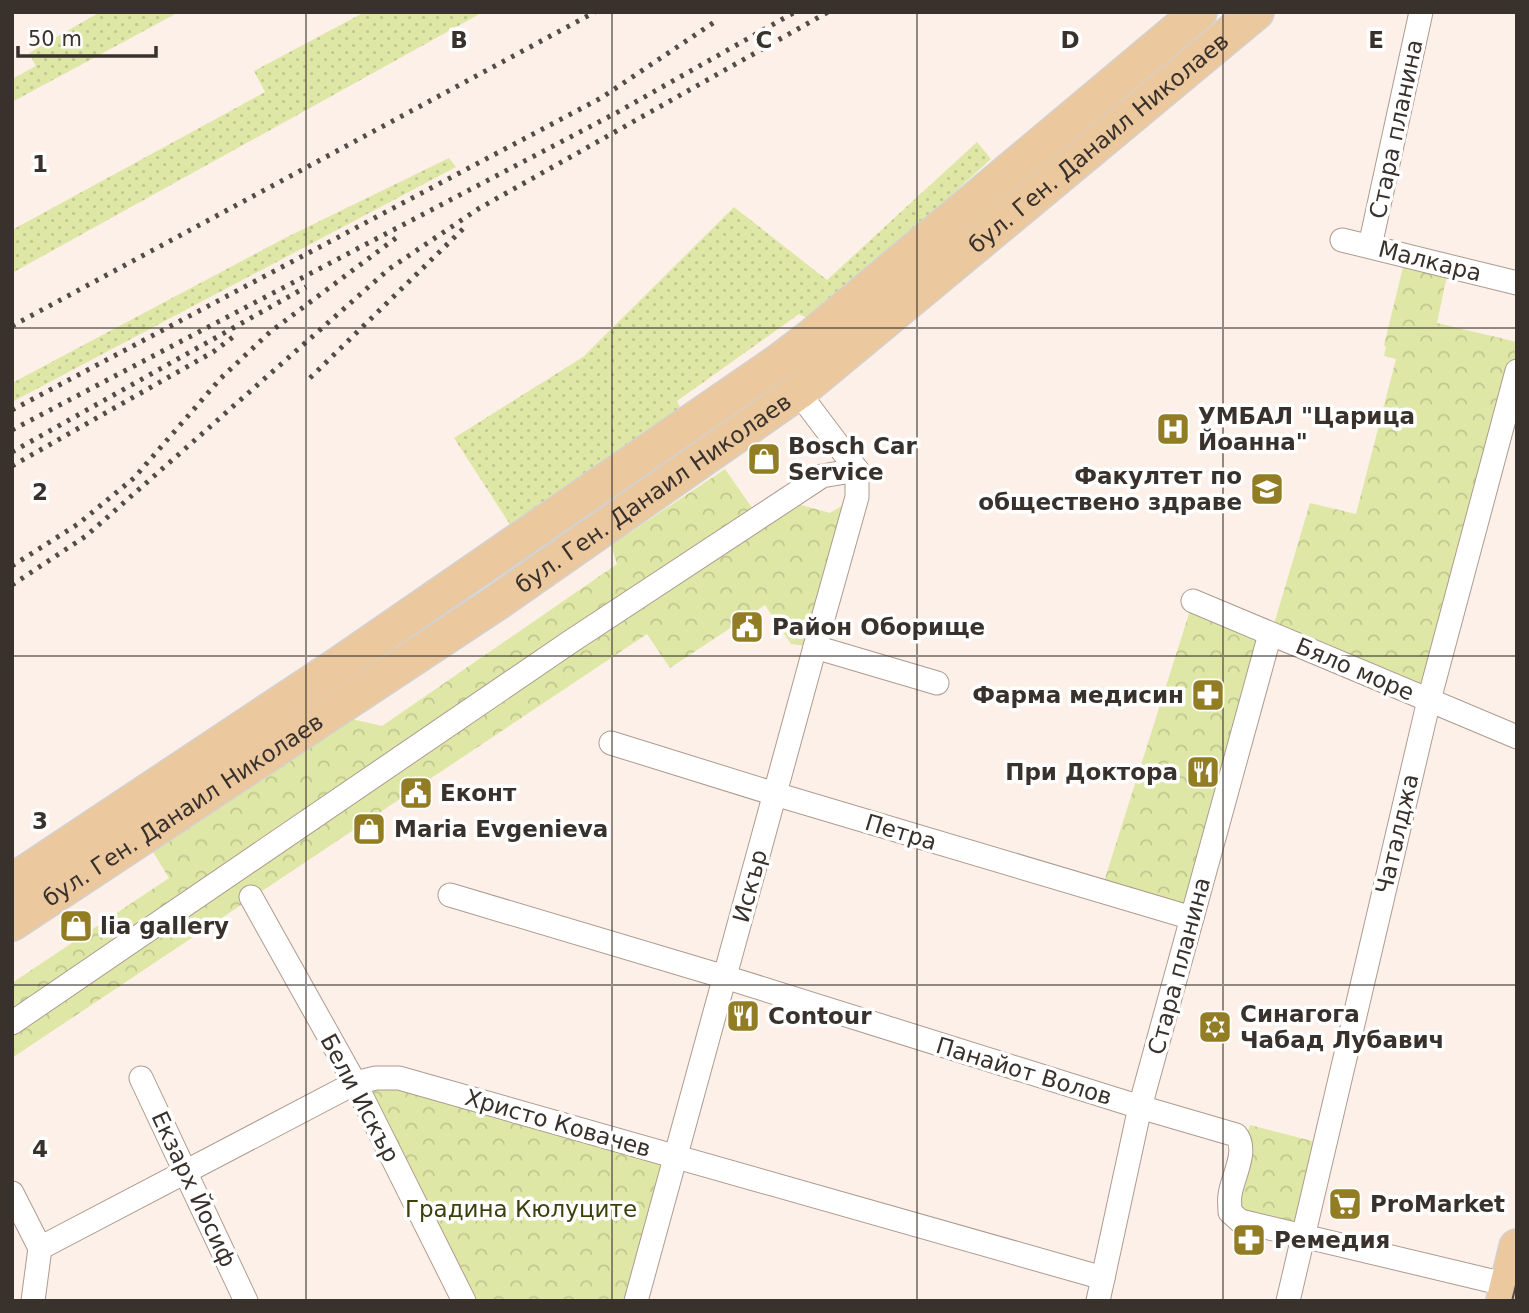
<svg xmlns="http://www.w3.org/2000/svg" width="1529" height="1313" viewBox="0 0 1529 1313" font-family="'DejaVu Sans',sans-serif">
	<defs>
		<pattern id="grass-dots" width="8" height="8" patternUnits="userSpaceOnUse" patternTransform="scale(1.75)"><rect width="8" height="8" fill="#dfe7a6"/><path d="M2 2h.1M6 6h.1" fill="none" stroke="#c0c78f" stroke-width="1.8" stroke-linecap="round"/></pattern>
		<pattern id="forest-crowns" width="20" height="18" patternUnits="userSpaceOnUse" patternTransform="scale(1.75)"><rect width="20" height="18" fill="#dfe7a6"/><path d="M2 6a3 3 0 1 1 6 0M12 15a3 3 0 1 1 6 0" fill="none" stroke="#c0c78f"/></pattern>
	</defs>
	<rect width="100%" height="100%" fill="#fcf0e8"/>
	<g fill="url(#grass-dots)">
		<path d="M100,12H179L12,102V79L36,66L29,53Z"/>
		<path d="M365,12H483L12,273V230L265,92L254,71Z"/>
		<path d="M977,142L991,159L813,321L799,314L677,401L682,411L511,526L454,438L583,357L734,207L827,280Z"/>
		<path d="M449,158L456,167L12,402V383L287,237Z"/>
	</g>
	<g fill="url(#forest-crowns)">
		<path d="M1406,255L1449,266L1437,323L1517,342V371L1429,700L1271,634L1192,918L1101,891L1193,601L1271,634L1310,503L1356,514L1396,359L1384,356L1386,347L1384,345Z"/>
		<path d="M725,469L755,512L776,498L830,513L857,497L815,647L791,644L765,605L670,668L647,634L12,1058V983L169,878L153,852L352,719L382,726L617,564L611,545Z"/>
		<path d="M398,1079L675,1157L636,1301H464L355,1084Z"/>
		<path d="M1250,1125L1324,1144L1303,1236L1240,1221L1242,1149Z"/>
	</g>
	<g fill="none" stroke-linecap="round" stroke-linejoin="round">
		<defs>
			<g id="minor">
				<path d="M1342,240L1517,283"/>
				<path d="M1370,246L1421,12"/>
				<path d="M798,392L857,470"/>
				<path d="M1193,601L1517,737"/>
				<path d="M815,647L937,683"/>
				<path d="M611,743L775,794L1192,918"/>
				<path d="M450,895L725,977L1140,1107L1236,1135C1249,1150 1232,1178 1230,1195C1229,1200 1230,1207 1230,1212L1240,1221L1517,1287"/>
				<path d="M251,897L355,1083L464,1301"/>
				<path d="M12,1023L570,642L822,476L857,470"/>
				<path d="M141,1078L246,1301"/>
				<path d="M12,1193L40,1248L33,1301"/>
				<path d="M40,1248L355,1083L376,1078H399L1103,1278"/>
				<path d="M636,1301L815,647L857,497V470"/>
				<path d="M1098,1301L1140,1107L1270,634"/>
				<path d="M1288,1301L1429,700L1517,371"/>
			</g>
			<g id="primary">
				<path d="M12,882L340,664L780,361L809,339L1199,12"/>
				<path id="s1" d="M12,923L493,605L798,392L818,376L1256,12"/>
				<path d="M1504,1301L1517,1247"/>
			</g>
		</defs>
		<use href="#minor" stroke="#ae9b8f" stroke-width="25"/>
		<use href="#primary" stroke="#d3d2d1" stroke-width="38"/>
		<use href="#minor" stroke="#fff" stroke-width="23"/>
		<use href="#primary" stroke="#ebc89d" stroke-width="35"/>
		<path stroke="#544c46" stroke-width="2" d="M1512,1301L1517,1281"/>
		<g stroke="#544c46" stroke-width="5" stroke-dasharray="3.5 7" stroke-linecap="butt">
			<path d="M12,326L595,12"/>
			<path d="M310,378L466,226"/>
			<path d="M12,410L601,98L716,21"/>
			<path d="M12,430L616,113L795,12"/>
			<path d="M12,452L306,287"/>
			<path d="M12,466L213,352L233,337"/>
			<path d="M12,566L78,524L134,478L221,378L270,332L400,235"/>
			<path d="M12,585L86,536L389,269L478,209L828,12"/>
		</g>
	</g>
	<path fill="none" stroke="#38312c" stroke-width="2" stroke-opacity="0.55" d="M306,12V1301M612,12V1301M917,12V1301M1223,12V1301M12,328H1517M12,656H1517M12,985H1517"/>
	<defs>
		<symbol id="hospital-square" viewBox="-11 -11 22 22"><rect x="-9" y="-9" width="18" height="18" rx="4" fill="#927d24" stroke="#fff"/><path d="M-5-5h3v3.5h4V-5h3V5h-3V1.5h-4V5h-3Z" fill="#fff"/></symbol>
		<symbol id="shop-square" viewBox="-11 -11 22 22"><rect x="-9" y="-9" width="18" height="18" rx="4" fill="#927d24" stroke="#fff"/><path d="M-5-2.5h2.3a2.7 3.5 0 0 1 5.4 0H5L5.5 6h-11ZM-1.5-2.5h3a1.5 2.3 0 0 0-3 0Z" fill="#fff"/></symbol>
		<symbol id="university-square" viewBox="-11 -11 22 22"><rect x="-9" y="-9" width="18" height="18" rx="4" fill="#927d24" stroke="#fff"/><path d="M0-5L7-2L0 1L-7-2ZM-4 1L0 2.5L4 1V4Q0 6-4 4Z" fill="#fff"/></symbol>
		<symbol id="civic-square" viewBox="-11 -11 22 22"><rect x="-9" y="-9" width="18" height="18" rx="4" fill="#927d24" stroke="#fff"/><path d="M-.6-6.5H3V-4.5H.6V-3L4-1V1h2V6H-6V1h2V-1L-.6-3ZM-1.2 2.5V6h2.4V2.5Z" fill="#fff"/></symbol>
		<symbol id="pharmacy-square" viewBox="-11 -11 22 22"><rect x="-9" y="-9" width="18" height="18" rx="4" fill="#927d24" stroke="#fff"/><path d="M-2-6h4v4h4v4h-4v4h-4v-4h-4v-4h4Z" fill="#fff"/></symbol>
		<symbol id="restaurant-square" viewBox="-11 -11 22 22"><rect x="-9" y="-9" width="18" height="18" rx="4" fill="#927d24" stroke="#fff"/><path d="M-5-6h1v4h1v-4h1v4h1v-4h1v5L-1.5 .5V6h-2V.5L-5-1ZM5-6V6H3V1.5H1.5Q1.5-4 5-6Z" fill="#fff"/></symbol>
		<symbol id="synagogue-square" viewBox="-11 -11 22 22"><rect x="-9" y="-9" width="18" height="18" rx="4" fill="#927d24" stroke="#fff"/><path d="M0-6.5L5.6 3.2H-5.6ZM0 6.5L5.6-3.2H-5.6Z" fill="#fff"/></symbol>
		<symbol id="supermarket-square" viewBox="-11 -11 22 22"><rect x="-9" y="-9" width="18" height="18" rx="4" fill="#927d24" stroke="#fff"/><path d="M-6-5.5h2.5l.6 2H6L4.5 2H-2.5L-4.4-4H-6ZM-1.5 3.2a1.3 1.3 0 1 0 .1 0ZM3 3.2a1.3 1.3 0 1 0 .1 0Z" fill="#fff"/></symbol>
	</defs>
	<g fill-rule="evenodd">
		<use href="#hospital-square" x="1154" y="410" width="38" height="38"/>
		<use href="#shop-square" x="745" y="440" width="38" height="38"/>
		<use href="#university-square" x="1248" y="470" width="38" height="38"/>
		<use href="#civic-square" x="728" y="608" width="38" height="38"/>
		<use href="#pharmacy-square" x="1189" y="676" width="38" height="38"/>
		<use href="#restaurant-square" x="1184" y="753" width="38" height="38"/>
		<use href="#civic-square" x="397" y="774" width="38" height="38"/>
		<use href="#shop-square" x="350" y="810" width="38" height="38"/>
		<use href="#shop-square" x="57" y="907" width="38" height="38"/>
		<use href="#restaurant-square" x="724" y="997" width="38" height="38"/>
		<use href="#synagogue-square" x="1196" y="1008" width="38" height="38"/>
		<use href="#supermarket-square" x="1326" y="1185" width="38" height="38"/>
		<use href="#pharmacy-square" x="1230" y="1221" width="38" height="38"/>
	</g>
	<g text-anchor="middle" stroke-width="7" stroke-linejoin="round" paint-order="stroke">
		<g font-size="23" fill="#38312c" stroke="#fff">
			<text transform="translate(1396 129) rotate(-78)" y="8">Стара планина</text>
			<text dy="8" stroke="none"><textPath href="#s1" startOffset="1339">бул. Ген. Данаил Николаев</textPath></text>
			<text transform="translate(1430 261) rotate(14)" y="8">Малкара</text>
			<text dy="8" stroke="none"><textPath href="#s1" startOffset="772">бул. Ген. Данаил Николаев</textPath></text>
			<text transform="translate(1355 669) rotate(23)" y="8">Бяло море</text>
			<text dy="8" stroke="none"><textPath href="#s1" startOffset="205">бул. Ген. Данаил Николаев</textPath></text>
			<text transform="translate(901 832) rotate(17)" y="8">Петра</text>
			<text transform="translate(1397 834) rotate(-77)" y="8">Чаталджа</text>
			<text transform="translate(750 886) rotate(-75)" y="8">Искър</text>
			<text transform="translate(1179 966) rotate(-75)" y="8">Стара планина</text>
			<text transform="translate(1024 1071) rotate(17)" y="8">Панайот Волов</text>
			<text transform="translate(360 1098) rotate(62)" y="8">Бели Искър</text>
			<text transform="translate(558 1123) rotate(16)" y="8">Христо Ковачев</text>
			<text transform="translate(194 1189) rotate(65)" y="8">Екзарх Йосиф</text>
		</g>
		<g font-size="23" font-weight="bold" fill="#38312c" stroke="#fff" text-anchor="start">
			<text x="1198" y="424">УМБАЛ "Царица<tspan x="1198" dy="26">Йоанна"</tspan></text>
			<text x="788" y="454">Bosch Car<tspan x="788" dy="26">Service</tspan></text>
			<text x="1242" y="484" text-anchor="end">Факултет по<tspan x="1242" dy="26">обществено здраве</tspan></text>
			<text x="772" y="635">Район Оборище</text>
			<text x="1184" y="703" text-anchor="end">Фарма медисин</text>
			<text x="1178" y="780" text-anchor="end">При Доктора</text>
			<text x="440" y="801">Еконт</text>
			<text x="394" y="837">Maria Evgenieva</text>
			<text x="100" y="934">lia gallery</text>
			<text x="1240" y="1022">Синагога<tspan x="1240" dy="26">Чабад Лубавич</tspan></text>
			<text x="768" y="1024">Contour</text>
			<text x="1370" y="1212">ProMarket</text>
			<text x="1274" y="1248">Ремедия</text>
		</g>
		<g font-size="23" fill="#3c400c" stroke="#fff">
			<text x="521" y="1217">Градина Кюлуците</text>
		</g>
	</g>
	<g font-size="23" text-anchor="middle" font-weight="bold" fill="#38312c" stroke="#fff" stroke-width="7" stroke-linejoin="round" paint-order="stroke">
		<text x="459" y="48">B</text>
		<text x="764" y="48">C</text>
		<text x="1070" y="48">D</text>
		<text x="1376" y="48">E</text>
		<text x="40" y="172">1</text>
		<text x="40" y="500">2</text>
		<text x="40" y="829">3</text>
		<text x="40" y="1157">4</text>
	</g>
	<rect width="1529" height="1313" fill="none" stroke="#38312c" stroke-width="28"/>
	<path d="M18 46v10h138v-10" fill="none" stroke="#38312c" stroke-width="3.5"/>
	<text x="28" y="46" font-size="21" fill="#38312c" stroke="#ffffff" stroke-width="5" paint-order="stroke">50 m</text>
</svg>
